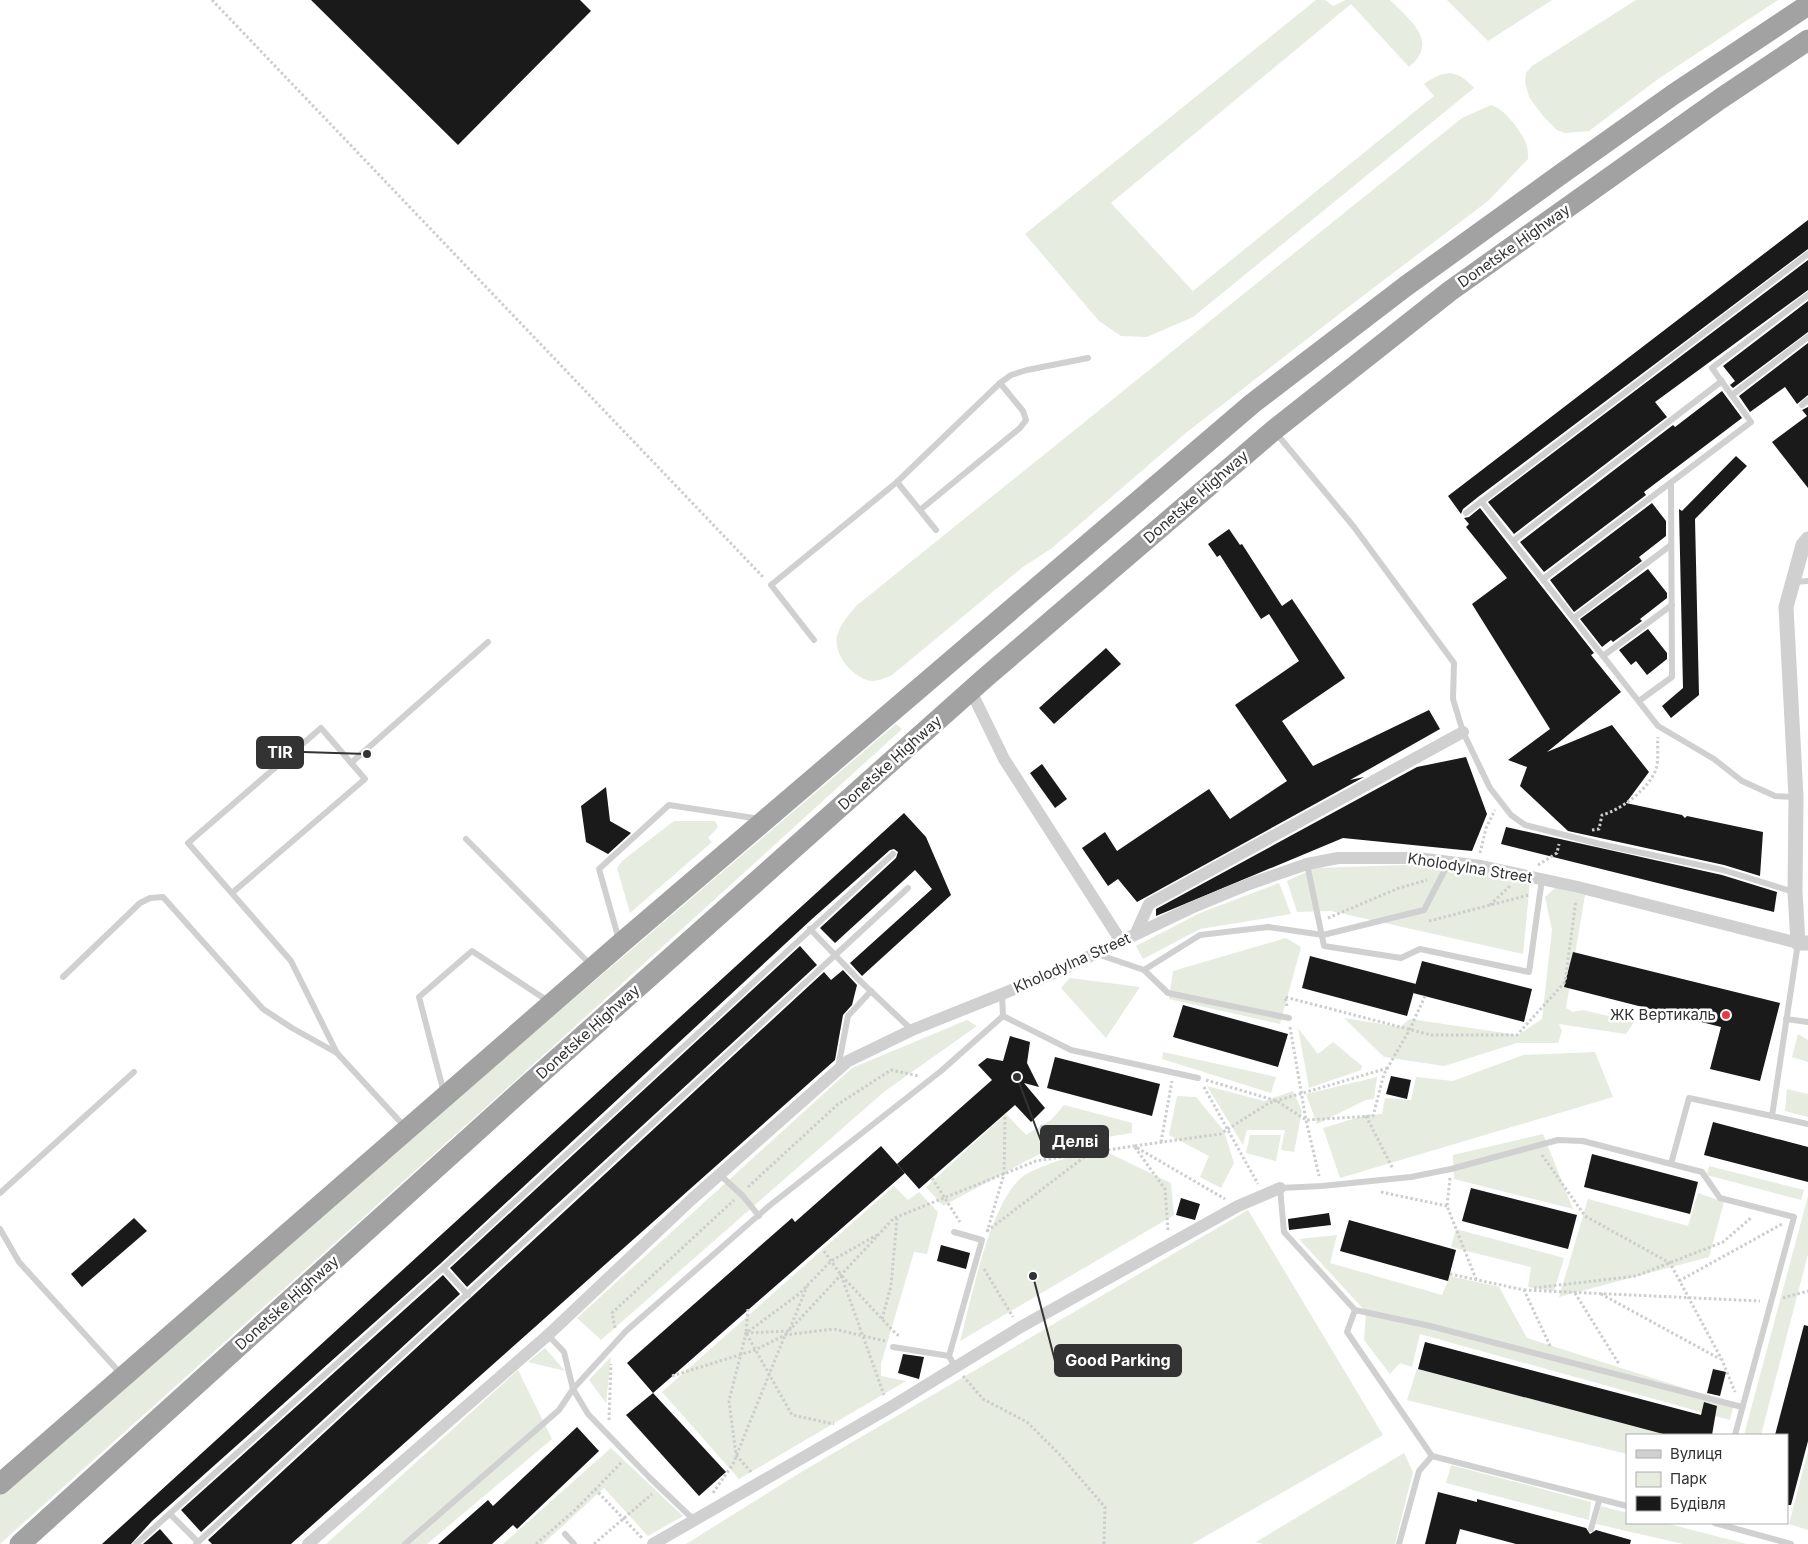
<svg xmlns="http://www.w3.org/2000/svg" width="1808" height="1544" viewBox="0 0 1808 1544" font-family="Inter,sans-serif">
	<rect width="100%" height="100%" fill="#fff"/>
	<g fill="#e6ecdf">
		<path d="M1316,0H1325L1333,6L1346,0H1390C1410,20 1440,42 1409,67L1351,4L1111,203L1193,291L1434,96L1424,84C1445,69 1457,69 1474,88L1193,317L1147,337L1121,336L1099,321L1025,234Z"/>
		<path d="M1447,0H1552L1488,41Z"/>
		<path d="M1636,0H1778L1658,79L1589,131L1565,133L1557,130L1543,116L1529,97L1525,82L1526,73L1532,66Z"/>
		<path d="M1491,105C1505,109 1520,130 1526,143C1528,148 1528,154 1528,159L1488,201L1351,305L1187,432L1052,548L1023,567L892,675C887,677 879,681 873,681C855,680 833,656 837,636C841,623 848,616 856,606L1462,118Z"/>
		<path d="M896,724L902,729L495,1099L0,1544V1488Z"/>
		<path d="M674,821H715L718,827L708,838L712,842L630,913L617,868L622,861Z"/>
		<path d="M1435,864L1530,882L1523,954L1331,911L1297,912L1287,881L1315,868Z"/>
		<path d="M1279,883L1291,914L1200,929L1143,959L1136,946L1200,913Z"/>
		<path d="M1555,888L1585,895L1566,1008L1573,1012L1583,1010L1634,1022L1626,1034L1559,1024L1562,1031L1558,1043H1517L1444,1066L1384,1057L1344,1018L1400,1027L1410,1019L1518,1035L1542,1019L1552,930L1545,897Z"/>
		<path d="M1286,938L1301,947L1280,1024L1169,999L1173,971Z"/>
		<path d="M1070,978L1140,987L1106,1038L1061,988Z"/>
		<path d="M967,1020L977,1026L885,1091L601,1340L577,1318L852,1068Z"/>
		<path d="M1298,1028L1318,1054L1333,1042L1362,1066L1361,1070L1309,1088Z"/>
		<path d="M1798,1034L1808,1040V1062L1792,1057Z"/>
		<path d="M1163,1052L1276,1077L1271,1093L1162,1059Z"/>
		<path d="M1595,1052L1613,1097L1340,1178L1323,1128L1366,1115L1382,1114L1385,1098L1411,1100L1416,1077L1453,1081L1523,1055Z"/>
		<path d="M1377,1077L1374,1099L1366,1100L1317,1124L1306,1094Z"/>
		<path d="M1207,1086L1264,1101L1293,1091L1302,1111L1294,1152L1281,1150L1285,1130H1247L1243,1145Z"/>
		<path d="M1787,1089L1808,1094V1117L1785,1111Z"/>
		<path d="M1177,1096L1196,1097L1224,1131L1234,1163L1221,1188L1200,1177L1209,1156L1169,1135Z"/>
		<path d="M1064,1105L1132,1123V1133L1056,1145L943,1206L926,1187L1006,1114L1026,1135L1051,1120Z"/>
		<path d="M1543,1134L1573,1209L1454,1179L1453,1155Z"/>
		<path d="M1250,1135H1281L1276,1161L1246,1153Z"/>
		<path d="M1098,1148L1171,1183L1174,1215L960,1341C972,1298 989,1205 1022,1177C1032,1168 1082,1153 1098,1148Z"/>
		<path d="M1709,1166L1804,1190L1801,1200L1707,1175Z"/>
		<path d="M894,1186L908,1200L919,1192L938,1212L927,1254L914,1252L881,1364V1376L906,1381L739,1479L662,1392Z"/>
		<path d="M1698,1193L1724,1202L1709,1257L1559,1297L1588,1199L1688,1226Z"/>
		<path d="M1808,1196V1254L1761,1435H1744Z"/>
		<path d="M1248,1210L1383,1435L1192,1544H686L803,1471Z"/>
		<path d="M1456,1229L1564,1258L1554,1291L1528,1287L1531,1267L1451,1247Z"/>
		<path d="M1337,1235L1330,1263L1442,1295L1450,1276L1499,1287L1527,1338L1734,1404L1730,1420L1420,1334L1412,1367L1400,1363L1390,1374L1364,1340L1366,1312L1299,1239Z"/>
		<path d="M545,1348L565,1371L528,1362Z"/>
		<path d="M611,1357L606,1403L589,1380Z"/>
		<path d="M1417,1369H1418L1667,1435H1627V1454L1407,1400Z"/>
		<path d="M518,1370L552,1439L427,1544H326Z"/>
		<path d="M611,1448L683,1516L648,1536L604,1488L543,1544H503Z"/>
		<path d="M1808,1451V1530L1789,1524Z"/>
		<path d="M1404,1453L1413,1472L1395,1544H1263L1256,1542Z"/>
		<path d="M1451,1465L1591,1502L1589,1520L1446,1483Z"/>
		<path d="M1601,1506L1627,1513V1523H1665L1747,1544H1683L1596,1524Z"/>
	</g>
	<g fill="#1a1a1a">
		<path d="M311,0H580L591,11L458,145Z"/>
		<path d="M1808,220V249L1478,497L1463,509L1461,514L1448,496Z"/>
		<path d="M1808,260V290L1655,402L1667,417L1514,534L1488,502Z"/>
		<path d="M1808,301V332L1733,388L1730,385L1735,381L1723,366Z"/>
		<path d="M1808,343V395L1797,404L1785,387L1750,412L1739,396Z"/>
		<path d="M1722,391L1742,418L1644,492L1646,495L1544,572L1520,542L1673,425L1675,427Z"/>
		<path d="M1808,407V488L1772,442L1807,416L1802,410Z"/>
		<path d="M1736,456L1747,466L1695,519L1699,695L1671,718L1662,706L1683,688L1679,509L1682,511Z"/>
		<path d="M1652,503L1666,521V536L1639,557L1642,561L1574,612L1550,580Z"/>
		<path d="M1480,508L1594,653L1591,655L1621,692L1547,752L1612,725L1649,772L1626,803L1682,815L1685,818L1687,816L1763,832L1760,876L1724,865L1568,831L1520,786L1527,767L1508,760L1550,729L1472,604L1507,578L1466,527L1469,524L1464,518L1469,517Z"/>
		<path d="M1229,529L1240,545L1242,544L1282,606L1292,599L1345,678L1282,721L1313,766L1429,710L1440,729L1350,780L1364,777L1137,902L1118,879L1108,886L1082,848L1105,832L1117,851L1209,789L1230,819L1287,781L1235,705L1299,661L1269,614L1261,619L1220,555L1217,557L1208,544Z"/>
		<path d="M1648,569L1667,593V598L1640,619L1642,621L1613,642L1611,640L1602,647L1580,619Z"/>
		<path d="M1648,629L1667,653V659L1647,675L1636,661L1631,665L1619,650Z"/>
		<path d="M1106,648L1121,664L1054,724L1039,708Z"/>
		<path d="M1466,757L1487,814L1472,851L1343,838L1156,916V909L1417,767Z"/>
		<path d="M1042,764L1067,799L1055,808L1030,773Z"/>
		<path d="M606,787L610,821L631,833L608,854L586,842L581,806Z"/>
		<path d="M904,813L926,837L951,895L862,976L850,963L932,889L915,870L835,943L820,928L896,858L898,852L894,849L890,850L812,919L440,1264L152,1521L131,1544H102Z"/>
		<path d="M1506,827L1722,875L1777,892L1774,912L1501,844Z"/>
		<path d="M800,946L817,965L467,1287L450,1268Z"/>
		<path d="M1573,952L1780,1003L1760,1081L1710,1069L1721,1027L1564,987Z"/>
		<path d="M1310,956L1416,984L1407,1016L1302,988Z"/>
		<path d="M1422,961L1532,989L1524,1022L1413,993Z"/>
		<path d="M843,970L857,985L852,1005L843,1015L835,1060L291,1544H212L208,1540L824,972L831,980Z"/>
		<path d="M1183,1005L1288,1034L1278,1067L1173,1037Z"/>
		<path d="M1010,1036L1030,1042L1027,1063L1039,1087L1024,1083L1045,1108L1031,1122L1015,1105L919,1189L897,1164L992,1080L978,1065L987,1058L1003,1061Z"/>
		<path d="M1055,1057L1160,1084L1152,1116L1047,1088Z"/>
		<path d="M1391,1076L1411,1080L1407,1099L1386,1094Z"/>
		<path d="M1713,1122L1808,1147V1182L1704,1155Z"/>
		<path d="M881,1146L905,1173L653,1393L627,1363L792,1218L795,1222Z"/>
		<path d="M1592,1154L1698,1182L1690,1214L1584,1187Z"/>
		<path d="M1471,1188L1577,1215L1568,1249L1462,1221Z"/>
		<path d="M1181,1198L1200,1204L1195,1220L1176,1215Z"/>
		<path d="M1329,1213L1331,1225L1289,1230L1288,1219Z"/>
		<path d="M134,1218L147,1231L82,1287L71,1274Z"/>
		<path d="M1349,1220L1456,1250L1448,1281L1340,1251Z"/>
		<path d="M941,1245L970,1253L966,1269L937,1261Z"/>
		<path d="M443,1275L460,1294L201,1532L181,1510Z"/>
		<path d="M1804,1325L1808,1326V1441L1791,1505H1787V1435H1775Z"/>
		<path d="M1425,1342L1701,1415L1704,1402L1717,1406L1712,1435H1667L1418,1369Z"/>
		<path d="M903,1354L924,1357L919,1379L898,1373Z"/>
		<path d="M1713,1369L1726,1372L1720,1396L1707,1393Z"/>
		<path d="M653,1393L726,1472L699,1496L626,1415Z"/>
		<path d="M577,1427L599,1451L517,1529L513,1525L492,1544H438L488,1500L493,1506Z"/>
		<path d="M1438,1492L1477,1502V1499L1586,1528L1590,1534L1596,1530L1631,1540L1630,1544H1516L1460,1529L1456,1544H1425Z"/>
		<path d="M160,1529L173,1544H143Z"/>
	</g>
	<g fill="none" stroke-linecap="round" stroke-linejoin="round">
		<g stroke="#cdcdcd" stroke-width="3" stroke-dasharray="2.5 2.5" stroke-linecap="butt">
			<path d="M212,0L764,578"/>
			<path d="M1592,830L1599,829L1602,815C1621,810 1650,788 1656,769C1659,760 1657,747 1658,737"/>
			<path d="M1480,853L1486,828L1495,810"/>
			<path d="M1538,865L1557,853L1559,844"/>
			<path d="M1490,905L1511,885"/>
			<path d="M1328,918L1399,888L1427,880"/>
			<path d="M1429,921L1529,895"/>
			<path d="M1287,1006L1285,997L1431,1035H1517L1565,982L1576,900"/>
			<path d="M1290,1027L1306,1120L1319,1176"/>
			<path d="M1206,1080L1277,1101L1306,1120L1373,1116L1384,1074L1410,1029L1425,996"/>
			<path d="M1204,1087L1258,1184"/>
			<path d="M1366,1116L1393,1169"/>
			<path d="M1161,1142L1172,1081"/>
			<path d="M1542,1155L1585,1216L1670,1263L1722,1360L1735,1392"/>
			<path d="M932,1178L960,1222"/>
			<path d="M1450,1178L1447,1206L1476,1279"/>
			<path d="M748,1187L837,1105L891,1070L919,1076"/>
			<path d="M1381,1192L1447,1206"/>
			<path d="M1168,1230L1165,1189L1134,1146L1220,1134L1269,1103L1388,1068"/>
			<path d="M987,1231L1091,1152L1039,1125"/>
			<path d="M987,1232L1004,1174L1005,1117"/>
			<path d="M824,1251L841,1275L884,1395"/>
			<path d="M984,1269L1013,1317"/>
			<path d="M1450,1274L1524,1290L1551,1348"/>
			<path d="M842,1276L896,1334L900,1336"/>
			<path d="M1679,1281L1782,1224"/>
			<path d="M1534,1288L1636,1276L1723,1242L1752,1217"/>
			<path d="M1524,1290L1760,1301"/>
			<path d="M1575,1293L1619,1364"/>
			<path d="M1601,1294L1720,1359"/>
			<path d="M1783,1298L1808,1291"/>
			<path d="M748,1309L746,1333L792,1415L834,1424"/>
			<path d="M882,1319L891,1286L897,1218"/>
			<path d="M615,1328L612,1313L734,1200"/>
			<path d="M746,1333L789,1331L807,1286"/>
			<path d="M672,1376L755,1350L785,1335L834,1329L885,1341"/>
			<path d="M963,1376L983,1399L1027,1422L1060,1455L1105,1507L1104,1544"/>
			<path d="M609,1420L611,1364"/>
			<path d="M751,1472L736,1455L729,1401L746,1333L799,1294L831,1261L877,1235"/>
			<path d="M595,1489L642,1538"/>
			<path d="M713,1493L733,1464L785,1335L894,1218L1036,1161L1134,1146L1225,1199"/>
			<path d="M536,1544L575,1510L622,1462"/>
			<path d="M594,1544L652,1494"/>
		</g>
		<g stroke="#d0d0d0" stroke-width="6">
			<path d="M1732,395L1808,337"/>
			<path d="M1802,405L1808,400"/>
			<path d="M1276,433L1354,527L1454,663L1453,699L1463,732L1490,788L1511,815L1525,825L1600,844L1723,870L1794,892"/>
			<path d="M897,482L1000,383L1011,375L1027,370L1088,358"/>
			<path d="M1481,501L1658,726L1714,759L1742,781L1775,796L1796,797"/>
			<path d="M920,510L1020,428L1026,420L1023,411L1000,383"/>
			<path d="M1466,513L1808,254"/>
			<path d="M1513,541L1722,381"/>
			<path d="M1543,579L1751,422L1712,368L1808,295"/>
			<path d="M1794,582L1808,581"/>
			<path d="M1574,618L1671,545"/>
			<path d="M814,640L771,585L897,482L936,530"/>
			<path d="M1603,656L1672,605"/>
			<path d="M1639,701L1672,677L1671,483"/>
			<path d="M351,763L488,642"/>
			<path d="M466,839L590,964"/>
			<path d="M1307,864L1324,946L1401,958L1420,949L1529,972L1542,879"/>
			<path d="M232,893L365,779L321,728L188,843L291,961L337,1053L405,1127"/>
			<path d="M810,929L858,979L912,1030"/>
			<path d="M619,940L599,869L669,805L760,819"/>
			<path d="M1798,943L1772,1116L1808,1124"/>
			<path d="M1097,954L1144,970L1168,993L1289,1018"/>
			<path d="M1144,970L1200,935L1268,927L1323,935L1424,910L1449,862"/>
			<path d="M63,977L140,903L150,898L163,897L263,1009L292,1028L337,1053"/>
			<path d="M1003,1016L1071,1050L1198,1078"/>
			<path d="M1786,1019L1808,1022"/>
			<path d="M838,1068L848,1016L871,991"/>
			<path d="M444,1093L419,997L472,951L548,1001"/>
			<path d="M1671,1164L1583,1141L1558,1140L1451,1169L1411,1177L1322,1186L1280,1188L1284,1232L1355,1310L1430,1326L1742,1407"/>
			<path d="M719,1174L743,1196L759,1216"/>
			<path d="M0,1193L134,1072"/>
			<path d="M0,1229L19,1262L122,1375"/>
			<path d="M954,1232L982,1240L949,1356L955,1367"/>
			<path d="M443,1268L468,1295"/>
			<path d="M1355,1310L1347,1332L1432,1456L1627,1506"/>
			<path d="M548,1335L564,1352L573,1389L588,1414L650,1478L694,1520"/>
			<path d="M893,1347L949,1356"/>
			<path d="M1735,1435L1794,1217L1720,1198L1702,1172L1671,1164L1689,1098L1772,1116"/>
			<path d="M170,1514L198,1542"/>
			<path d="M1715,1523L1791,1544"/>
			<path d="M1591,1529L1599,1501"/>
			<path d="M565,1534L574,1544"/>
			<path d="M136,1544L443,1268L893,854"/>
			<path d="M196,1544L908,888"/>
			<path d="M405,1544L559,1410L573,1389L626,1331L769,1206L941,1071L1003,1016L1002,994"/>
			<path d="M1399,1544L1419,1471L1432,1456"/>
		</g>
		<g stroke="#d0d0d0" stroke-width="12">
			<path d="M971,691L1004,759L1121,941"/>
			<path d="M1136,933L1149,904L1463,732"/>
			<path d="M308,1544L548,1335L692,1199L848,1061L912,1030L1059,971L1191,908L1249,884L1307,864L1338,858H1418L1481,866L1578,887L1798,943"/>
			<path d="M653,1544L889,1408L1019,1328L1238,1206L1280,1188"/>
		</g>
		<path stroke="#d0d0d0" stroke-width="15" d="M1808,539L1803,545L1786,607L1796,797L1795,892L1798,943H1808"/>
		<g stroke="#a2a2a2" stroke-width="21">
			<path d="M0,1484L620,944L1253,403L1406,286L1564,172L1674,94L1808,5"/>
			<path d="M20,1544L520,1092L986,677L1274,430L1450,291L1720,99L1808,40"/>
		</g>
	</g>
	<circle fill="#e63946" stroke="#fff" stroke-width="2" cx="1726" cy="1015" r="5"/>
	<g text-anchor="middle" stroke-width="5" stroke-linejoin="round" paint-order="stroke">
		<g font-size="15" fill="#333" stroke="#fff">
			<text transform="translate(1514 246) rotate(-35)" y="5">Donetske Highway</text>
			<text transform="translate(1196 497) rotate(-41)" y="5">Donetske Highway</text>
			<text transform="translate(890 763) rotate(-42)" y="5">Donetske Highway</text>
			<text transform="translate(1470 868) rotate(9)" y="5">Kholodylna Street</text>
			<text transform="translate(1072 963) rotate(-24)" y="5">Kholodylna Street</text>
			<text transform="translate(588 1032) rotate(-42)" y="5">Donetske Highway</text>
			<text transform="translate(287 1303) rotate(-42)" y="5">Donetske Highway</text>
		</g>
		<g font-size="15" fill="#333" stroke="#fff" text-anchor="end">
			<text x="1716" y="1020">ЖК Вертикаль</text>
		</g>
	</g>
	<path fill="none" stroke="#333" stroke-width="2" d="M367 754L303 752M1017 1077L1041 1141M1033 1276L1055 1361"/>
	<g fill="#333" stroke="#fff" stroke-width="2">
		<circle cx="367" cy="754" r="5"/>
		<circle cx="1017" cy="1077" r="5"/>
		<circle cx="1033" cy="1276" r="5"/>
	</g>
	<g fill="#333" stroke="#333" stroke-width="2">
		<rect x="257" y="737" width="46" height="31" rx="5"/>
		<rect x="1041" y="1126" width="67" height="31" rx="5"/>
		<rect x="1055" y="1345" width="126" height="31" rx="5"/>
	</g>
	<g font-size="16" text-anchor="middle" font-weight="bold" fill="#fff">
		<text x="280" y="758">TIR</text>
		<text x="1075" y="1147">Делві</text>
		<text x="1118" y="1366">Good Parking</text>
	</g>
	<rect x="1626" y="1434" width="162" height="90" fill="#ffffff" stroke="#adadad"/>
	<rect x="1636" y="1450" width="25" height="8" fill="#d0d0d0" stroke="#adadad"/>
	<text x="1670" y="1459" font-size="15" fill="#333333">Вулиця</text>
	<rect x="1636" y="1472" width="25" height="15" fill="#e6ecdf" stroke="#adadad"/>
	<text x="1670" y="1484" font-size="15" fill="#333333">Парк</text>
	<rect x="1636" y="1496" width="25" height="15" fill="#1a1a1a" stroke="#adadad"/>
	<text x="1670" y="1509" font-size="15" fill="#333333">Будівля</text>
</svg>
